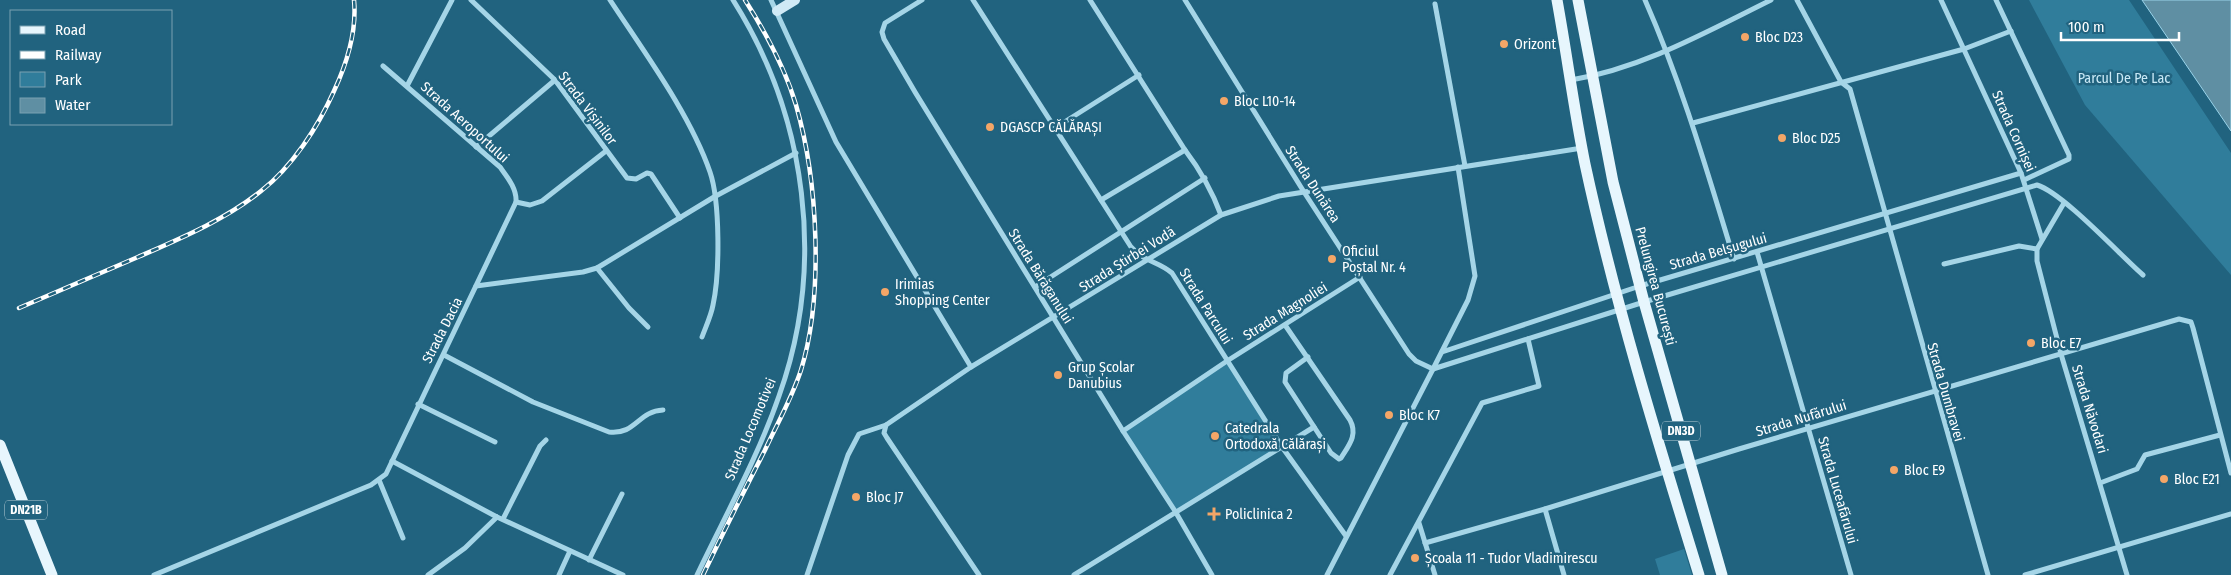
<svg xmlns="http://www.w3.org/2000/svg" width="2231" height="575" viewBox="0 0 2231 575" font-family="'Fira Sans Condensed',sans-serif">
	<rect width="100%" height="100%" fill="#21637f"/>
	<g fill="#307d9b">
		<path d="M2029,0H2129L2231,153V275L2085,105Z"/>
		<path d="M1227,361L1282,447L1175,511L1123,431Z"/>
		<path d="M1684,549L1692,575H1660L1655,559Z"/>
	</g>
	<path fill="#5f8fa3" stroke="#99d3e9" d="M2142,0H2231V131Z"/>
	<g fill="none" stroke-linecap="round" stroke-linejoin="round">
		<g stroke="#a5d5e7" stroke-width="5">
			<path d="M471,0L555,80L627,178L636,179L647,173L651,174L680,218"/>
			<path d="M610,0C644,52 690,114 710,172C720,201 720,273 713,305C711,316 706,326 702,337"/>
			<path d="M771,0L836,142L971,367"/>
			<path d="M922,0L885,23L882,32L884,39L915,92L1123,431L1175,511L1212,575"/>
			<path d="M973,0L1131,247C1144,262 1158,261 1172,273L1282,447L1346,536"/>
			<path d="M1090,0L1185,150C1201,171 1212,191 1221,215"/>
			<path d="M1185,0L1304,192L1409,354L1416,361L1433,369L1327,575"/>
			<path d="M1645,0C1682,84 1707,171 1734,259"/>
			<path d="M1797,0L1841,82L1850,89L1988,575"/>
			<path d="M1941,0L2021,173L2042,239"/>
			<path d="M1996,0L2069,155V159L2024,180"/>
			<path d="M1435,4L1465,166"/>
			<path d="M1571,80C1643,68 1706,32 1771,0"/>
			<path d="M407,86L452,0"/>
			<path d="M1693,123L1964,49L2011,31"/>
			<path d="M1055,128L1139,75"/>
			<path d="M476,147L555,80"/>
			<path d="M1458,167L1475,276L1468,300L1433,369L1644,302L2037,185C2063,193 2119,254 2143,275"/>
			<path d="M1101,200L1185,150"/>
			<path d="M516,202L530,205L542,201L606,151"/>
			<path d="M2064,203L2037,249V261L2061,354L2127,575"/>
			<path d="M1757,252L1851,575"/>
			<path d="M1944,264L2019,246L2037,249"/>
			<path d="M597,268L629,308L648,327"/>
			<path d="M476,286L583,272L597,268L714,197L796,153"/>
			<path d="M1035,287L1205,178"/>
			<path d="M1285,325L1350,420C1358,435 1349,445 1341,458L1339,459L1331,453L1285,382L1286,373L1308,357"/>
			<path d="M1442,352L1640,286L2021,173"/>
			<path d="M444,355L533,402L609,432C636,435 638,411 663,410"/>
			<path d="M418,404L495,442"/>
			<path d="M886,425L884,433L887,438L979,575"/>
			<path d="M1123,431L1227,361L1360,277"/>
			<path d="M392,461L497,517L623,575"/>
			<path d="M379,480L403,538"/>
			<path d="M2100,483L2137,469L2145,455L2220,435"/>
			<path d="M1545,509L1564,575"/>
			<path d="M503,519L540,446L546,440"/>
			<path d="M1419,523L1435,575"/>
			<path d="M1425,543L1545,509L1739,449L2179,319L2191,322L2193,328L2231,473"/>
			<path d="M589,560L622,494"/>
			<path d="M154,575L371,485L386,474L516,202C517,189 508,178 500,167L383,66"/>
			<path d="M428,575L465,548L497,517"/>
			<path d="M559,575L570,551"/>
			<path d="M697,575C725,516 758,457 779,396C826,265 807,117 733,0"/>
			<path d="M807,575L848,455L859,434L886,425L971,367L1221,215L1279,196L1582,148"/>
			<path d="M1074,575L1314,427"/>
			<path d="M1390,575L1482,403L1539,386L1528,339"/>
			<path d="M2025,575L2231,514"/>
		</g>
		<path stroke="#d0eaf6" stroke-width="10" d="M777,11L795,0"/>
		<g stroke="#e7f6fd" stroke-width="11">
			<path d="M1557,0C1567,55 1574,110 1585,164C1615,303 1657,439 1699,575"/>
			<path d="M1578,0L1613,182L1644,302L1722,575"/>
			<path d="M0,445L52,575"/>
		</g>
		<defs>
			<g id="rail">
				<path d="M19,308C59,291 98,274 138,257C179,239 225,220 261,191C292,167 318,127 334,91C347,63 357,31 354,0"/>
				<path d="M703,575C723,533 744,491 765,450C777,424 792,398 801,370C824,295 818,181 796,105C785,68 766,33 745,0"/>
			</g>
		</defs>
		<use href="#rail" stroke="#fff" stroke-width="4.5"/>
		<use href="#rail" stroke="#21637f" stroke-width="2.5" stroke-dasharray="8" stroke-linecap="butt"/>
	</g>
	<g fill="#f4a667" stroke="#21637f" stroke-width="2">
		<circle cx="1745" cy="37" r="5"/>
		<circle cx="1504" cy="44" r="5"/>
		<circle cx="1224" cy="101" r="5"/>
		<circle cx="990" cy="127" r="5"/>
		<circle cx="1782" cy="138" r="5"/>
		<circle cx="1332" cy="259" r="5"/>
		<circle cx="885" cy="292" r="5"/>
		<circle cx="2031" cy="343" r="5"/>
		<circle cx="1058" cy="375" r="5"/>
		<circle cx="1389" cy="415" r="5"/>
		<circle cx="1215" cy="436" r="5"/>
		<circle cx="1894" cy="470" r="5"/>
		<circle cx="2164" cy="479" r="5"/>
		<circle cx="856" cy="497" r="5"/>
		<path d="M1211.5 506.5h5v5h5v5h-5v5h-5v-5h-5v-5h5z"/>
		<circle cx="1415" cy="558" r="5"/>
	</g>
	<g text-anchor="middle" stroke-width="5" stroke-linejoin="round" paint-order="stroke">
		<g fill="#21637f" stroke="#bcd0d9" stroke-width="1">
			<rect x="1662" y="421.5" width="38" height="19" rx="4"/>
			<rect x="5" y="500.5" width="42" height="19" rx="4"/>
		</g>
		<g font-size="12" font-weight="bold" fill="#fff">
			<text x="1681" y="435">DN3D</text>
			<text x="26" y="514">DN21B</text>
		</g>
		<g font-size="14" fill="#fff" stroke="#21637f" text-anchor="start">
			<text x="1755" y="42">Bloc D23</text>
			<text x="1514" y="49">Orizont</text>
			<text x="1234" y="106">Bloc L10-14</text>
			<text x="1000" y="132">DGASCP CĂLĂRAȘI</text>
			<text x="1792" y="143">Bloc D25</text>
			<text x="1342" y="256">Oficiul<tspan x="1342" dy="16">Poștal Nr. 4</tspan></text>
			<text x="895" y="289">Irimias<tspan x="895" dy="16">Shopping Center</tspan></text>
			<text x="2041" y="348">Bloc E7</text>
			<text x="1068" y="372">Grup Școlar<tspan x="1068" dy="16">Danubius</tspan></text>
			<text x="1399" y="420">Bloc K7</text>
			<text x="1225" y="433">Catedrala<tspan x="1225" dy="16">Ortodoxă Călărași</tspan></text>
			<text x="1904" y="475">Bloc E9</text>
			<text x="2174" y="484">Bloc E21</text>
			<text x="866" y="502">Bloc J7</text>
			<text x="1225" y="519">Policlinica 2</text>
			<text x="1425" y="563">Școala 11 - Tudor Vladimirescu</text>
		</g>
		<g font-size="14" fill="#c9e9f6" stroke="#21637f">
			<text x="2124" y="83">Parcul De Pe Lac</text>
		</g>
		<g font-size="14" fill="#fff" stroke="#21637f">
			<text transform="translate(588 108) rotate(53)" y="5">Strada Vișinilor</text>
			<text transform="translate(465 122) rotate(42)" y="5">Strada Aeroportului</text>
			<text transform="translate(2014 131) rotate(66)" y="5">Strada Cornișei</text>
			<text transform="translate(1313 184) rotate(57)" y="5">Strada Dunărea</text>
			<text transform="translate(1718 251) rotate(-16)" y="5">Strada Belșugului</text>
			<text transform="translate(1127 259) rotate(-32)" y="5">Strada Știrbei Vodă</text>
			<text transform="translate(1041 276) rotate(58)" y="5">Strada Bărăganului</text>
			<text transform="translate(1656 286) rotate(75)" y="5">Prelungirea București</text>
			<text transform="translate(1206 306) rotate(58)" y="5">Strada Parcului</text>
			<text transform="translate(1285 311) rotate(-32)" y="5">Strada Magnoliei</text>
			<text transform="translate(442 330) rotate(-63)" y="5">Strada Dacia</text>
			<text transform="translate(1946 392) rotate(74)" y="5">Strada Dumbravei</text>
			<text transform="translate(2090 409) rotate(73)" y="5">Strada Năvodari</text>
			<text transform="translate(1801 418) rotate(-17)" y="5">Strada Nufărului</text>
			<text transform="translate(750 429) rotate(-67)" y="5">Strada Locomotivei</text>
			<text transform="translate(1838 490) rotate(74)" y="5">Strada Luceafărului</text>
		</g>
	</g>
	<rect x="10" y="10" width="162" height="115" fill="#21637f" stroke="#7aa1b2"/>
	<rect x="20" y="26" width="25" height="8" fill="#e7f6fd" stroke="#7aa1b2"/>
	<text x="55" y="35" font-size="15" fill="#ffffff">Road</text>
	<rect x="20" y="51" width="25" height="8" fill="#ffffff" stroke="#7aa1b2"/>
	<text x="55" y="60" font-size="15" fill="#ffffff">Railway</text>
	<rect x="20" y="72" width="25" height="15" fill="#307d9b" stroke="#7aa1b2"/>
	<text x="55" y="85" font-size="15" fill="#ffffff">Park</text>
	<rect x="20" y="98" width="25" height="15" fill="#5f8fa3" stroke="#7aa1b2"/>
	<text x="55" y="110" font-size="15" fill="#ffffff">Water</text>
	<path d="M2061 32v8h118v-8" fill="none" stroke="#ffffff" stroke-width="2.5"/>
	<text x="2068" y="32" font-size="15" fill="#ffffff" stroke="#21637f" stroke-width="4" paint-order="stroke">100 m</text>
</svg>
